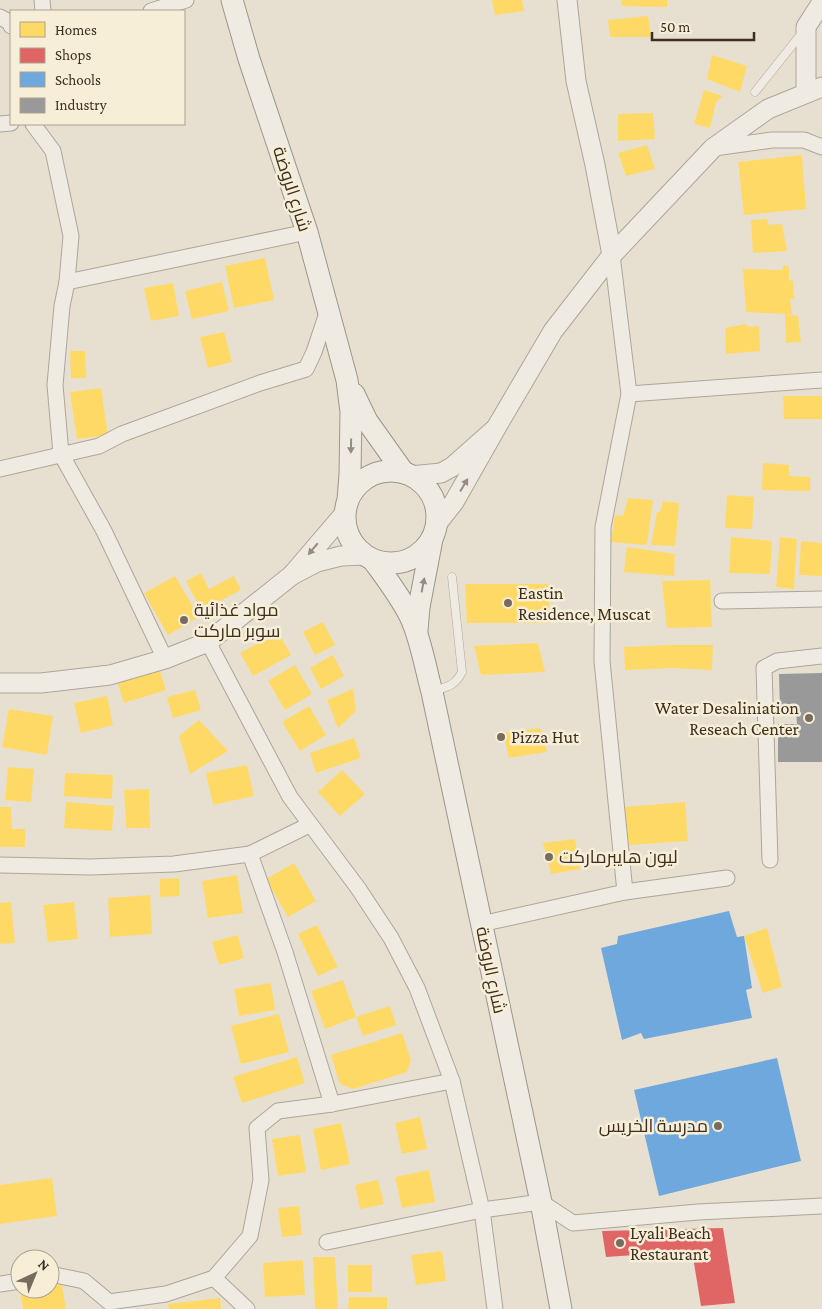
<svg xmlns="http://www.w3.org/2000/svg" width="822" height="1309" viewBox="0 0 822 1309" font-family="'Crimson Pro',Cairo,serif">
	<rect width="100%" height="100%" fill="#e7e0d1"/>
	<g fill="#ffd966">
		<path d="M492,0H522L524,11L495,15Z"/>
		<path d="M621,0H667V7L622,6Z"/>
		<path d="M648,16L651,37H610L608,20Z"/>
		<path d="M712,55L747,66L740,92L707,79Z"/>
		<path d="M704,90L723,96L716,102L710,128L694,124Z"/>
		<path d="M653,113L655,139L618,141V114Z"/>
		<path d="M647,145L655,169L626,176L618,153Z"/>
		<path d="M802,155L806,209L744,215L738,162Z"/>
		<path d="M767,219L769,225L782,224L787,251L753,253L751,220Z"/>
		<path d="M265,258L274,300L234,308L225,266Z"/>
		<path d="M784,265L789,267V280L793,281L794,299H790L792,314H785L798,316L801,342L786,343L785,314L746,312L743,269L782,270Z"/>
		<path d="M222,282L229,311L192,319L185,291Z"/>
		<path d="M173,283L179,316L151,321L144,288Z"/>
		<path d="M746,324L748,327L759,326L760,351L726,354L725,328Z"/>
		<path d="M224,332L232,362L208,368L200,337Z"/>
		<path d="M70,351H85L86,378H71Z"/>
		<path d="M101,388L108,435L77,439L70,392Z"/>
		<path d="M783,396H822V419H784Z"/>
		<path d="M763,463L789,465V476L810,477V491L762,490Z"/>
		<path d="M727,495L754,497L752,529L725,528Z"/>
		<path d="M628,498L653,500L647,545L611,542L615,515L623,516Z"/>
		<path d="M663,501L679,503L675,546L651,545L657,512H660Z"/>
		<path d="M731,537L772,541L770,574L729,573Z"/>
		<path d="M780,537L797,539L794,589L776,587Z"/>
		<path d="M801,541L822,543V576L799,575Z"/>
		<path d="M627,547L675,554L674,576L624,572Z"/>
		<path d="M201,573L209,589L234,576L241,590L214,604L216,609L204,616L186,581Z"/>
		<path d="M175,576L199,617L168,635L144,593Z"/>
		<path d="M710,580L712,627L667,628L662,581Z"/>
		<path d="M465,584H548L550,623H467Z"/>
		<path d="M323,622L335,645L315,655L303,632Z"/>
		<path d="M278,632L291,655L253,676L240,653Z"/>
		<path d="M538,643L545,672L481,675L474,646Z"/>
		<path d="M671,645H713L712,670L672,668L625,670L624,647Z"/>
		<path d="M333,655L344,676L321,689L310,668Z"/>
		<path d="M295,665L312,694L285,710L268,681Z"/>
		<path d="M159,668L166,690L124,703L117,681Z"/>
		<path d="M353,689L356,711L338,728L327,700Z"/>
		<path d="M195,690L201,710L173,718L167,697Z"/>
		<path d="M107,696L113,725L81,733L74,703Z"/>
		<path d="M309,706L326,735L300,751L282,722Z"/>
		<path d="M9,709L53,716L47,755L2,747Z"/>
		<path d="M199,720L228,751L190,774L179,736Z"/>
		<path d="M540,728L547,752L509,758L503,733Z"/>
		<path d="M354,738L361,758L316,773L310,753Z"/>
		<path d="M247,765L254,796L213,805L206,773Z"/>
		<path d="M8,767L34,769L31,802L5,800Z"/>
		<path d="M342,770L365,794L340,816L318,792Z"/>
		<path d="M65,773L113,775L112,799L64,796Z"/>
		<path d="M149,789L150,828H126L124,790Z"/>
		<path d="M66,802L114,806L112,831L64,828Z"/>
		<path d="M685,802L688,841L629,845L625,807Z"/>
		<path d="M0,807H11L12,829H25V847H0Z"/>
		<path d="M575,839L580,869L551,874L543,843Z"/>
		<path d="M294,863L316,901L288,917L266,879Z"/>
		<path d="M237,875L243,913L208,918L202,881Z"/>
		<path d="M179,878V896L160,897V879Z"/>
		<path d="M150,895L152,934L110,937L108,898Z"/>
		<path d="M11,902L15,943L0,944V903Z"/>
		<path d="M74,902L78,939L48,942L43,905Z"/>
		<path d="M317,925L338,967L318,976L298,934Z"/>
		<path d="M767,928L782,987L763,993L744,936Z"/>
		<path d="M238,935L244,958L219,965L212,942Z"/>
		<path d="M343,980L356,1017L325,1029L311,991Z"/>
		<path d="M271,983L275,1010L239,1016L234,989Z"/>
		<path d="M390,1006L396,1025L363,1036L356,1017Z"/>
		<path d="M279,1014L289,1052L241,1064L231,1026Z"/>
		<path d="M402,1033L411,1060L407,1072L353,1089L340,1084L331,1055Z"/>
		<path d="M297,1057L305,1083L242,1103L233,1077Z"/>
		<path d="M420,1117L427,1149L402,1154L395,1123Z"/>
		<path d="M341,1123L350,1164L321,1170L313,1129Z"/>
		<path d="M300,1135L306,1172L278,1176L272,1139Z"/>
		<path d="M429,1170L435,1202L402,1208L395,1177Z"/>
		<path d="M52,1178L57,1216L0,1224V1185Z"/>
		<path d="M378,1180L384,1204L360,1209L355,1185Z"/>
		<path d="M299,1206L302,1235L282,1237L278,1208Z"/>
		<path d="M442,1251L446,1281L416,1285L411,1255Z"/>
		<path d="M313,1257H335L338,1309H315Z"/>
		<path d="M303,1260L305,1295L265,1297L263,1263Z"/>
		<rect x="348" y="1265" width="24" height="27"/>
		<path d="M62,1284L66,1309H23L20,1291L50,1289V1286Z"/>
		<path d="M349,1297H387V1309H348Z"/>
		<path d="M220,1298L221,1309H169L168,1304Z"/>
	</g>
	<path fill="#e06666" d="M723,1228L735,1303L701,1306L692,1251L606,1257L602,1231Z"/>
	<g fill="#6fa8dc">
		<path d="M729,911L737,937L744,936L752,988L746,990L752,1018L644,1039L641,1033L622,1040L601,948L617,944L618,936Z"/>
		<path d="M777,1058L801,1161L659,1196L634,1090Z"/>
	</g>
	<path fill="#999" d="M822,673V762H778V724H797L796,712H780L779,674Z"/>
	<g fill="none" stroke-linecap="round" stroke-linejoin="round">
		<defs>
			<g id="service">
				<path d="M755,92L802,33"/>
				<path d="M433,691C447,687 455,686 462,672L452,577"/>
			</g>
			<g id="minor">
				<path d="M42,0L43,11"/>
				<path d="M151,11L186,0"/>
				<path d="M0,17L11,23V26"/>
				<path d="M0,124L11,123"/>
				<path d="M33,124L53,151L71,236L67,282L62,306L55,385L61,454L104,531L165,659"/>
				<path d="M714,148L772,140H804L822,147"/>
				<path d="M612,255L629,394L603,527L602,661L625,892"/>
				<path d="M67,282L307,232"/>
				<path d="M629,394L822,380"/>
				<path d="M0,469L99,446L122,434L260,383L306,369L314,352L328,310"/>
				<path d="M722,601L822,599"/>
				<path d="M208,642L290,797L358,888L391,938L417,988L452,1081L482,1210L495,1309"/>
				<path d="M250,854L285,952L332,1104"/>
				<path d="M770,860L764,668L777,661L822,656"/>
				<path d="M0,865L90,867L174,864L250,854L309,825"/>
				<path d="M481,924L625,892L727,878"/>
				<path d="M327,1242L482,1210L541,1202L573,1223L698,1212L822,1206"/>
				<path d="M50,1276L55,1275L84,1281L109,1302L166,1294L214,1278L250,1236L261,1180L257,1128L278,1111L332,1104L452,1081"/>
				<path d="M214,1278L247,1309"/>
				<path d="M0,1284L20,1281"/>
			</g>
			<g id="tertiary">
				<path d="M567,0L576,81L595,165L612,255"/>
				<path d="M806,92V27L822,2"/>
				<path d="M496,428L553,331L612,255L713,148L768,109L822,87"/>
				<path d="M410,476L441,473L452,467L496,428L454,502L436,525"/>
				<path d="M345,513L292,575L317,562L341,556L365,555"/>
				<path d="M0,683H41L110,675L165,659L208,642L292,575"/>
			</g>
			<g id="secondary">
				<path d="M232,0L249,59L307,232L347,380L351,412L350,474L348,500"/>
				<path d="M354,394L367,421L404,473"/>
				<circle cx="391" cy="517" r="46"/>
				<path d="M373,560C386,578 400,596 410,616C421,639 425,667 432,692L541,1202L561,1309"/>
				<path d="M417,630L419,607L432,539"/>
			</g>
		</defs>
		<use href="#service" stroke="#ada599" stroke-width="9"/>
		<use href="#minor" stroke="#ada599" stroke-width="17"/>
		<use href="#tertiary" stroke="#ada599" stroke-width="21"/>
		<use href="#secondary" stroke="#9c958a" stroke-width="23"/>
		<use href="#service" stroke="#efebe3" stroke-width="8"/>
		<use href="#minor" stroke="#efebe3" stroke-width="15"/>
		<use href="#tertiary" stroke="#efebe3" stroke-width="19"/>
		<use href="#secondary" stroke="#efebe3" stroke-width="21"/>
	</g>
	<defs><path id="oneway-solid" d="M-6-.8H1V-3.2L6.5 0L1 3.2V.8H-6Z" transform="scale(1.25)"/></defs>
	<g fill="#968c82">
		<use href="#oneway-solid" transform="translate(351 446) rotate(91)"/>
		<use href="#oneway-solid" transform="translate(464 485) rotate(-59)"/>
		<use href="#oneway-solid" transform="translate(313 549) rotate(130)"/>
		<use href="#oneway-solid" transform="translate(423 585) rotate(-79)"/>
	</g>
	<g fill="#786c5e" stroke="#f7eed8" stroke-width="2">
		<circle cx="508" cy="603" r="5"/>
		<circle cx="184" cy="620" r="5"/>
		<circle cx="809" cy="718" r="5"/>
		<circle cx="501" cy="737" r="5"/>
		<circle cx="549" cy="857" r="5"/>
		<circle cx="718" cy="1126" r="5"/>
		<circle cx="620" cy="1243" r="5"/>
	</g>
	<g text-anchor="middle" stroke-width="5" stroke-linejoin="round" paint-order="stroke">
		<g font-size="18" fill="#3d2e20" stroke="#f7eed8">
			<text transform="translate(292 189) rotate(72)" y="6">شارع الروضة</text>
			<text transform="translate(491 970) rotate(78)" y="6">شارع الروضة</text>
		</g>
		<g font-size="18" fill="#3d2e20" stroke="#f7eed8" text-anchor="start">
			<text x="518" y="599">Eastin<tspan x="518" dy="21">Residence, Muscat</tspan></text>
			<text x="194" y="616">مواد غذائية<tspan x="194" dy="21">سوبر ماركت</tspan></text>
			<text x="799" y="714" text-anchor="end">Water Desaliniation<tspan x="799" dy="21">Reseach Center</tspan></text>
			<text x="511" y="743">Pizza Hut</text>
			<text x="559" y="863">ليون هايبرماركت</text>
			<text x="708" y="1132" text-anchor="end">مدرسة الخريس</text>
			<text x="630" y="1239">Lyali Beach<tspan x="630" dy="21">Restaurant</tspan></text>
		</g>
	</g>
	<rect x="10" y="10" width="175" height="115" fill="#f7eed8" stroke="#ada18e"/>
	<rect x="20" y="22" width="25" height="15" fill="#ffd966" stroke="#ada18e"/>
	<text x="55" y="35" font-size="15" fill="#3d2e20">Homes</text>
	<rect x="20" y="48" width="25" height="15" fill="#e06666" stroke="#ada18e"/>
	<text x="55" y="60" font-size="15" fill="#3d2e20">Shops</text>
	<rect x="20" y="72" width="25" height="15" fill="#6fa8dc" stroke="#ada18e"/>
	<text x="55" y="85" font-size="15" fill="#3d2e20">Schools</text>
	<rect x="20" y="98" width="25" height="15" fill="#999999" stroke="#ada18e"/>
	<text x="55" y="110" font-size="15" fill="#3d2e20">Industry</text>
	<g transform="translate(35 1274) rotate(44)"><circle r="24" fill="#f7eed8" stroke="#ada18e"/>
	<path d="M0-4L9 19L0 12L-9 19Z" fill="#786c5e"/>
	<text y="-8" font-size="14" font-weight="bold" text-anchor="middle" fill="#3d2e20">N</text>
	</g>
	<path d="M652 32v8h102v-8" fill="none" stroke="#3d2e20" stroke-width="2.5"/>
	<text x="660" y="32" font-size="15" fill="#3d2e20" stroke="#f7eed8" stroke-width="4" paint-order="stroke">50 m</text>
</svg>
